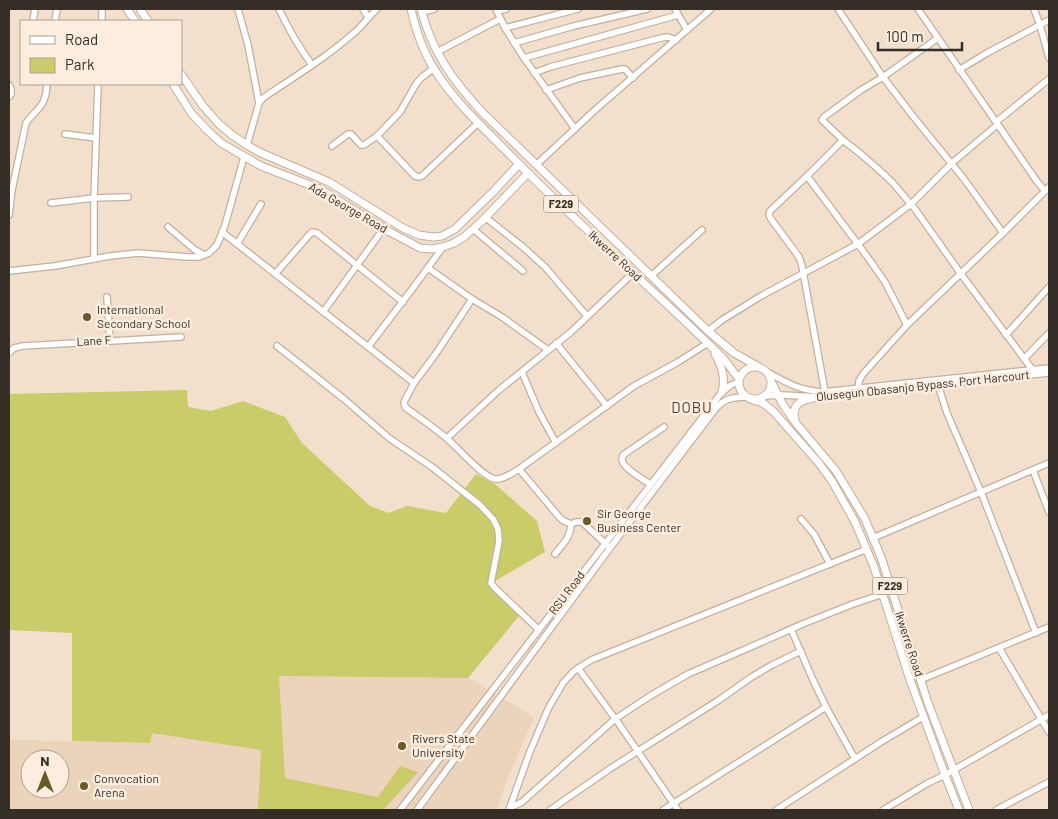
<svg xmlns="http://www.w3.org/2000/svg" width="1058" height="819" viewBox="0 0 1058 819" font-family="Barlow,sans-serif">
	<rect width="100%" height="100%" fill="#f2dfcc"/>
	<path fill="#ecd3bb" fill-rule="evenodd" d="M279,676L468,678L534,717L506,782L497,810H9V740L150,743L152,732L283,753ZM30,759H60V789H30Z"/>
	<path fill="#c9cc68" d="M187,390L188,407L211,411L243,401L285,417L302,443L370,506L389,513L407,506L446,513L476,474L496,485L537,521L545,552L488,585L519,616L468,678L279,676L285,778L378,797L400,766L418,772L383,810H258L261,750L152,733L150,743L72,741V633L9,630V394Z"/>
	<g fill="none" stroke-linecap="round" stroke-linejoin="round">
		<defs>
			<g id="minor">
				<path d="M238,9L248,45L259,103"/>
				<path d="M279,9C289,30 298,46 312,65"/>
				<path d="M363,9L368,17"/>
				<path d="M496,9L505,28L524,58L575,129"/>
				<path d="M675,9L687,30"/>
				<path d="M838,9L883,77L912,115L964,179L1003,233"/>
				<path d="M918,9L1036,180L1045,191"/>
				<path d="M1034,9L1040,25L1049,58"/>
				<path d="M497,11L506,9"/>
				<path d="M422,12L434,9"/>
				<path d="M33,21L35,9"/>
				<path d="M55,21L57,9"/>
				<path d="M102,21V9"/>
				<path d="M505,28L578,9"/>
				<path d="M938,38L883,77L861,90L824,117L822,120L843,140L862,155L878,169L892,182L915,209L961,274L1032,369"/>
				<path d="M514,43L574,26L647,9"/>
				<path d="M437,52L500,19"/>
				<path d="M524,58L678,15"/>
				<path d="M959,70L987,53L1049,20"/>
				<path d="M534,73L550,67L661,38L668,37L676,40"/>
				<path d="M9,85L11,89V94L9,97"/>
				<path d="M546,90L580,78L622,69H625L633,78"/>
				<path d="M996,122L1049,79"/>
				<path d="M65,134L96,138"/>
				<path d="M377,136L415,176L419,177L422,176L478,123"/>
				<path d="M247,145L259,103L263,98C294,77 327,57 355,32C363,25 369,16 377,9"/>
				<path d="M332,146L348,134H351L361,145H364L377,136L400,112L416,84L421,78L434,68"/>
				<path d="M536,165L595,110L711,9"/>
				<path d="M807,176L866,255L885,282L907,325"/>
				<path d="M51,203L94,198L128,197"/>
				<path d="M9,215L12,190L26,123C31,115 41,109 44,100C46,95 47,89 47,84"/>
				<path d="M485,217L523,247L545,267L587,316"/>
				<path d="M168,227L195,250L204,255"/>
				<path d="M473,229L523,271"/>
				<path d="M222,232L414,383"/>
				<path d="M237,244L261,204"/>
				<path d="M94,259V198L98,84"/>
				<path d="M428,268L472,299L502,317L548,350"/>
				<path d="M9,271L55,266L110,256L138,253L188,257H199L209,253L217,245L225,225L244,157"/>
				<path d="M275,274L310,234L312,232L317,233L403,302"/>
				<path d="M651,276L702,230"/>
				<path d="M107,297L110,341"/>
				<path d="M472,299L435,355L414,383L404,402L405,407C418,417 432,426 445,437C457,446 481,476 495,479C503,480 512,473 519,469L634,386L678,362L708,343"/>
				<path d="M323,312L384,228"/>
				<path d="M708,331L722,320L761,296L858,244L911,204L952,163L997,125"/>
				<path d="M1006,335L1049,287"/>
				<path d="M556,343L607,406"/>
				<path d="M277,346L344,399L389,438L432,467L480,505L493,519L498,529L499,541L491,583L495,588L539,630"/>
				<path d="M368,347L413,288L443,247"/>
				<path d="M9,353L14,348L23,346L181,337"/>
				<path d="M1024,359L1049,333"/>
				<path d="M522,372L539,412L556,443"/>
				<path d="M769,373C789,384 799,390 823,392L1049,368"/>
				<path d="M938,385L947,413L981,492L1036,633"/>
				<path d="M858,391L859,381L863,374L907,325L1003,233L1049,187"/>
				<path d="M825,392L802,266L799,257L771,219L769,215L770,211L807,176L843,140"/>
				<path d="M766,396L782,395L819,397L1049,373"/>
				<path d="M447,438L499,390L571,332L633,273"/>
				<path d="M519,469L560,518L564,521L571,524L576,522H582L608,546"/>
				<path d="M1033,470L1049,512"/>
				<path d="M650,484C644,480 621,467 622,459C622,458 623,457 623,455L664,427"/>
				<path d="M801,519L814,534L830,564"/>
				<path d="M873,538L1049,463"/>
				<path d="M555,554C563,544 571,537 571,524"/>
				<path d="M791,629L813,680L826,707L855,759"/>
				<path d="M999,648L1049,732"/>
				<path d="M578,668L619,724L678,810"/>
				<path d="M920,680L1049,627"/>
				<path d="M510,808L522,802L615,719L650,696L688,674L739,652L805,623L853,604L883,594"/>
				<path d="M400,810L722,392L731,385L739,382"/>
				<path d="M417,810L610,548L716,408C725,398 735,397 747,397"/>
				<path d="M509,810L529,754L548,709L563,683L574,671L591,660L867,549"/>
				<path d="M550,810L611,768L719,700L750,678L772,665L801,651"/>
				<path d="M663,810L826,707"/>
				<path d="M776,810L881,742L923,717"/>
				<path d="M883,810L928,783L945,775L1049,715"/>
				<path d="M996,810L1049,782"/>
			</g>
			<g id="major">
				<path d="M127,9L135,21"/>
				<path d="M140,9L148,21"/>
				<path d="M411,9C416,32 425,56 438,75C460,108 490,134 517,162C584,230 656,292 724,359L739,379"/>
				<path d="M421,9C432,52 453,81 483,113L708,331L734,353L759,367"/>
				<path d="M181,74L203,106L219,124L232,135L247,145L259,152L329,182L403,228L419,235L433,237L442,236L455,229L494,191L519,164"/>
				<path d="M173,84L191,113L206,129L221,143L261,166L320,189L390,232L420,248L432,249L443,247L454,243L464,237L482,221L528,173"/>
				<path d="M715,354C722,366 726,378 722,392"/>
				<circle cx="755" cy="383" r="16"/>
				<path d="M772,383L782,403L795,422L836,471L865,519L881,557L928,703L969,810"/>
				<path d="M750,399L763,403L773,411L818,462L832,481L855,522L874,567L909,677L945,775L959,810"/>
				<path d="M795,421C790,402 804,399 819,397"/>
			</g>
		</defs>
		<use href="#minor" stroke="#c2b09e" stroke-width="8"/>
		<use href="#major" stroke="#c2b09e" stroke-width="9"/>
		<use href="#minor" stroke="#fff" stroke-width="5.5"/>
		<use href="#major" stroke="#fff" stroke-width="7"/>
	</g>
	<g fill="#6a5a27" stroke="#fcedde" stroke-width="2">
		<circle cx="87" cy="317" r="5"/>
		<circle cx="587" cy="521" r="5"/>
		<circle cx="402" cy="746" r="5"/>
		<circle cx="84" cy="786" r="5"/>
	</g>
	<g text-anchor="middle" stroke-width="5" stroke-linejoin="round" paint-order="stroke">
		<g fill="#fcedde" stroke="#71675e" stroke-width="1">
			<rect x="543.5" y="195.5" width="35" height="17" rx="4"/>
			<rect x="872.5" y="577.5" width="35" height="17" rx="4"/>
		</g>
		<g font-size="11" font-weight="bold" fill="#352e27">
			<text x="561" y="208">F229</text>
			<text x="890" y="590">F229</text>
		</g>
		<g font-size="12" fill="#352e27" stroke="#fcedde">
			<text transform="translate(348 208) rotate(30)" y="4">Ada George Road</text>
			<text transform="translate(615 256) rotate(43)" y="4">Ikwerre Road</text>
			<text transform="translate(94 341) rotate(-3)" y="4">Lane F</text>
			<text transform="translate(923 386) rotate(-6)" y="4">Olusegun Obasanjo Bypass, Port Harcourt</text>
			<text transform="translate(567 593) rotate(-53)" y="4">RSU Road</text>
			<text transform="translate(909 644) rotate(72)" y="4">Ikwerre Road</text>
		</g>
		<g font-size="12" fill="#352e27" stroke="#fcedde" text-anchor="start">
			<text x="97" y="314">International<tspan x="97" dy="14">Secondary School</tspan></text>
			<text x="597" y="518">Sir George<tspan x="597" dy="14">Business Center</tspan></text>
			<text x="412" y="743">Rivers State<tspan x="412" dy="14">University</tspan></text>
			<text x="94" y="783">Convocation<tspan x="94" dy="14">Arena</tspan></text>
		</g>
		<g font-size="15" letter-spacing="1" fill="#514233" stroke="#fcedde">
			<text x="692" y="413">DOBU</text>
		</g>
	</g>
	<rect width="1058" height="819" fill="none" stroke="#352e27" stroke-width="20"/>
	<rect x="20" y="20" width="162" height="65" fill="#fcedde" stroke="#aca195"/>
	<rect x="30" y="36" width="25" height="8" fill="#ffffff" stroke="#aca195"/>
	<text x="65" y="45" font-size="15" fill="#352e27">Road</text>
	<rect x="30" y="58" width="25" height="15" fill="#c9cc68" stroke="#aca195"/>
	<text x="65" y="70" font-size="15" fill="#352e27">Park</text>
	<g transform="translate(45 774)"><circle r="24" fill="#fcedde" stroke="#aca195"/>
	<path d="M0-4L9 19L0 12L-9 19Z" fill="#6a5a27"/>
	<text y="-8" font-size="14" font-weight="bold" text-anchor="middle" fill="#352e27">N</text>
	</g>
	<path d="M878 42v8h84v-8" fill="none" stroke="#352e27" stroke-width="2.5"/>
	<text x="886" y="42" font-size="15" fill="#352e27" stroke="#fcedde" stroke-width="4" paint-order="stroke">100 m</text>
</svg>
